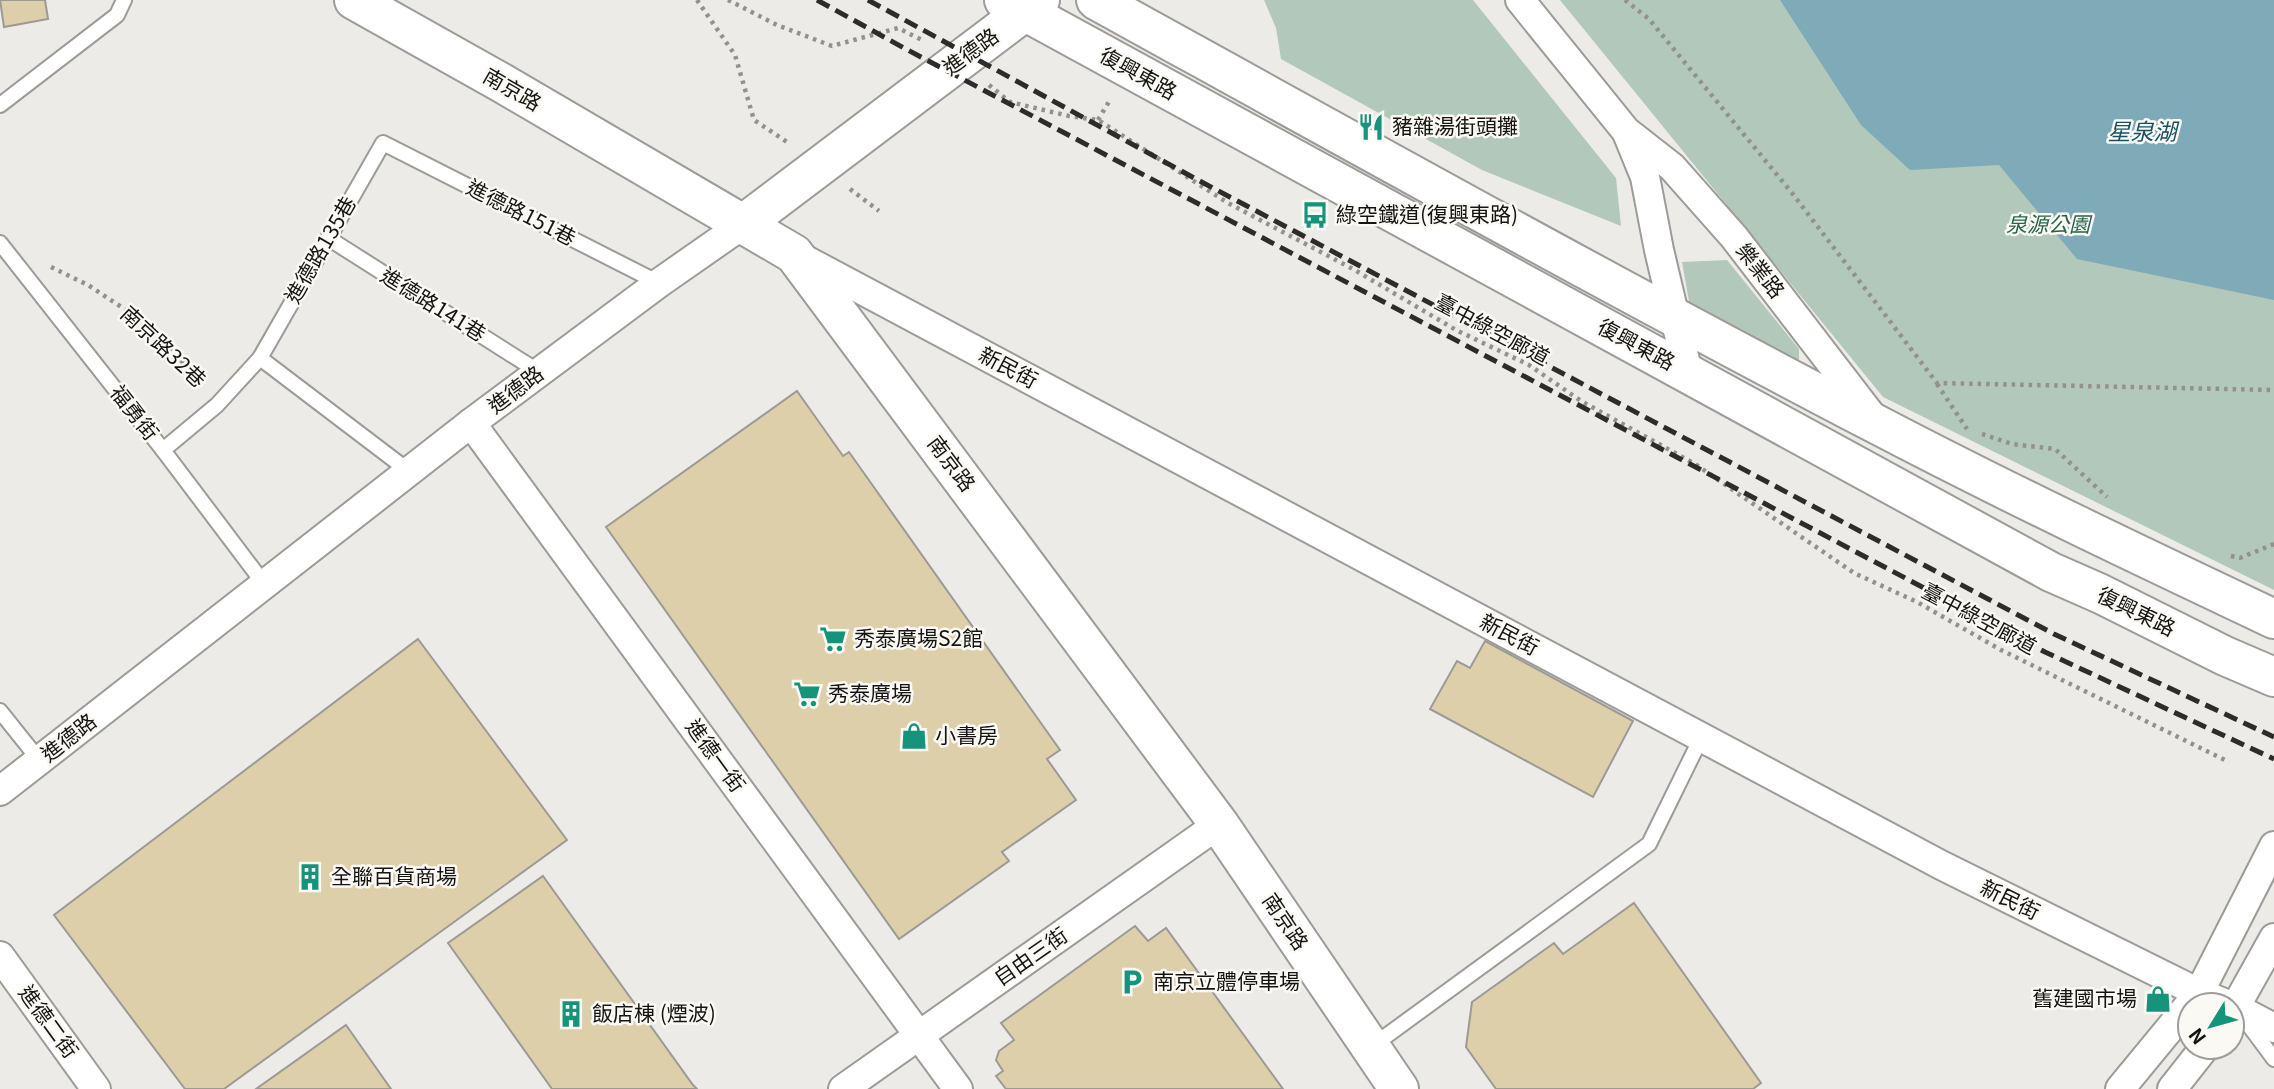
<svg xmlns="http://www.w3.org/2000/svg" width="2274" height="1089" viewBox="0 0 2274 1089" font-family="Georgia,'Noto Sans TC',serif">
	<rect width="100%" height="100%" fill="#edebe7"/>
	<g fill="#b1c8bb">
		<path d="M1264,0H1473L1616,178L1621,226L1482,170L1281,59L1276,28Z"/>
		<path d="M1560,0H2274V590L1883,397Z"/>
		<path d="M1727,260L1799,349V361L1790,366L1690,307L1682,262Z"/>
	</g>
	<path fill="#7faab7" d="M1780,0H2274V300L2077,259L1999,165L1910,170L1861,125Z"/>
	<g fill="#decfab" stroke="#9b9a95" stroke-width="2">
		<path d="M0,0H45L48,19L4,27Z"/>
		<path d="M797,391L843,456L849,452L1060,750L1047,759L1076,800L1002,852L1009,861L899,939L606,527Z"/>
		<path d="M418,639L567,840L224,1089H185L54,915Z"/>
		<path d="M1485,641L1633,721L1593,797L1430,709L1457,661L1470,668Z"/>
		<path d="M543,876L693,1085L697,1089H552L448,943Z"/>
		<path d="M1634,903L1761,1083L1753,1089H1496L1466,1047L1472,1002L1554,943L1563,954Z"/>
		<path d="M1135,926L1148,941L1166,928L1283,1089H1006L996,1076L1003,1071L996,1060L999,1051L1014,1040L1001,1023Z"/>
		<path d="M346,1025L391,1089H256Z"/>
	</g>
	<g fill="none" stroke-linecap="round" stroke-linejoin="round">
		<defs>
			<g id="lane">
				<path d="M0,105L117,15L124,0"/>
				<path d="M328,238L539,372"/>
				<path d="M0,243L163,450L265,585"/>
				<path d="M260,358L410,472"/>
				<path d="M163,450L217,405L260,358L383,143L659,283"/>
				<path d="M0,711L40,761"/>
				<path d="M2245,1020L2274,1059"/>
				<path d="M1371,1047L1649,844L1701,738"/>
			</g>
			<g id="street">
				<path d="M1520,0L1626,131L1672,167L1734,237L1874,419"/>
				<path d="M1627,133L1645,177L1659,250L1688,373"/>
				<path d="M802,258L1941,865L2199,993L2229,1005"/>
				<path d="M471,423L958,1089"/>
				<path d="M0,791L471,423L659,283L742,225"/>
				<path d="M0,956L96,1089"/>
				<path d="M2232,1006L2274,1028"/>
				<path d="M2232,1013L2274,938"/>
				<path d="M843,1089L1219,824"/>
				<path d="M2120,1089L2199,993L2274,846"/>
				<path d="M2172,1089L2205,1047"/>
			</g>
			<g id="secondary">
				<path d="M354,0L502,83L794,254L1219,824L1399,1089"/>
				<path d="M1004,0L2051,572L2101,594L2225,656L2274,677"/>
				<path d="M1096,0C1355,143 1615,288 1878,425C2008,493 2141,556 2274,619"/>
				<path d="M742,225L1040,0"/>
			</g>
		</defs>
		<use href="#lane" stroke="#9d9b97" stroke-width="18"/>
		<use href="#street" stroke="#9d9b97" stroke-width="32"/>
		<use href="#secondary" stroke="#9d9b97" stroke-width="42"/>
		<g stroke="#92918d" stroke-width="4.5" stroke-dasharray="3.5 5" stroke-linecap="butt">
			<path d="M697,0L735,55L754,120L790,144"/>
			<path d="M728,0L777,25L832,46L898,28L924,41"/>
			<path d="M1625,0L1649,19L1792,193L1937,383L2274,390"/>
			<path d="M989,85L1010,102L1069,116L1098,120L1228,203L1353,269L1456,330L1529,365L1581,401L1695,464L1854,573L1917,602L2001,650L2229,762"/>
			<path d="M1098,120L1110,100"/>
			<path d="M850,189L879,211"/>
			<path d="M51,267L88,285L141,320L204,384"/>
			<path d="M1937,384L1967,429"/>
			<path d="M1982,434L2012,444L2055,449L2107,497"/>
			<path d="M2231,556L2240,558L2274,544"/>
		</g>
		<use href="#lane" stroke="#fff" stroke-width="14"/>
		<use href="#street" stroke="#fff" stroke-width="28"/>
		<use href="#secondary" stroke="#fff" stroke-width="38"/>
		<g stroke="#2d2c2a" stroke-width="5" stroke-dasharray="14 7" stroke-linecap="butt">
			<path d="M817,0L904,48L2045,652L2274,759"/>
			<path d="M868,0L1196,179L2054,634L2274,737"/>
		</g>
	</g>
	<defs>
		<symbol id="restaurant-bare" viewBox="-9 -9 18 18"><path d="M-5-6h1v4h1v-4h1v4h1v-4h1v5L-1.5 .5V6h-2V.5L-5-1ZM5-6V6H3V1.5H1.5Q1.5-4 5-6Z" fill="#15937b" stroke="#fbf9f4" stroke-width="2.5" paint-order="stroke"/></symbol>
		<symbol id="bus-bare" viewBox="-9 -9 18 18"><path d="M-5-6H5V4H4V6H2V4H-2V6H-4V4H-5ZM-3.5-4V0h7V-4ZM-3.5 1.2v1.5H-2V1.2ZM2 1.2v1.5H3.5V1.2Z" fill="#15937b" stroke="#fbf9f4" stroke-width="2.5" paint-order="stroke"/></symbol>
		<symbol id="supermarket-bare" viewBox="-9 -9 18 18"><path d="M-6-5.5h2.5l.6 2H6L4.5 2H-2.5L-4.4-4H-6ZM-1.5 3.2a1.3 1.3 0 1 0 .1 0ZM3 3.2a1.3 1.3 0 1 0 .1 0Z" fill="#15937b" stroke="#fbf9f4" stroke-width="2.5" paint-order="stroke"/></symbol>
		<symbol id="shop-bare" viewBox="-9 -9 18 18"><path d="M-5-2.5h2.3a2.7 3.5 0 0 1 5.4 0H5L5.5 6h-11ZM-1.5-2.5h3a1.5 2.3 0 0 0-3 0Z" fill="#15937b" stroke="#fbf9f4" stroke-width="2.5" paint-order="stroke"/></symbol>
		<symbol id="building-bare" viewBox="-9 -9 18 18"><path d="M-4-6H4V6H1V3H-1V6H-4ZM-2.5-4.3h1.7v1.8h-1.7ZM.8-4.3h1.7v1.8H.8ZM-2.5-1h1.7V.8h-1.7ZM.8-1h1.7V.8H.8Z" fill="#15937b" stroke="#fbf9f4" stroke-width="2.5" paint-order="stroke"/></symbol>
		<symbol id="parking-bare" viewBox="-9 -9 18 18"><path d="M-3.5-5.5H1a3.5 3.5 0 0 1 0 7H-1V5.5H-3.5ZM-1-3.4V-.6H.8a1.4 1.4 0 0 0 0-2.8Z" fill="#15937b" stroke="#fbf9f4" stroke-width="2.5" paint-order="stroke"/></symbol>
	</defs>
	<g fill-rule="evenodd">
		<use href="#restaurant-bare" x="1352" y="108" width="38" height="38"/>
		<use href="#bus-bare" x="1296" y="196" width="38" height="38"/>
		<use href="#supermarket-bare" x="814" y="620" width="38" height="38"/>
		<use href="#supermarket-bare" x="788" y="675" width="38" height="38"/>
		<use href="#shop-bare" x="895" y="717" width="38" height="38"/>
		<use href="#building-bare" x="291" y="858" width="38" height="38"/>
		<use href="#parking-bare" x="1113" y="963" width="38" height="38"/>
		<use href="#shop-bare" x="2139" y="980" width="38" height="38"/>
		<use href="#building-bare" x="552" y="995" width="38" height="38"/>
	</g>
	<g text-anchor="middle" stroke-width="5" stroke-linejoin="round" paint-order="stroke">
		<g font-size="21" fill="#151412" stroke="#fbf9f4">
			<text transform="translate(971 52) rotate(-36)" y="7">進德路</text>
			<text transform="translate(1138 74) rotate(29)" y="7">復興東路</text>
			<text transform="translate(512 90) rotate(30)" y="7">南京路</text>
			<text transform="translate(521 213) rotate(27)" y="7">進德路151巷</text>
			<text transform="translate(321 250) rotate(-60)" y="7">進德路135巷</text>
			<text transform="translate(1760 271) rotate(52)" y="7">樂業路</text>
			<text transform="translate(433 305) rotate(32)" y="7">進德路141巷</text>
			<text transform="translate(1492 330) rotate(28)" y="7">臺中綠空廊道</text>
			<text transform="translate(1636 345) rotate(28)" y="7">復興東路</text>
			<text transform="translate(163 347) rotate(43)" y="7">南京路32巷</text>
			<text transform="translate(1008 368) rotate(28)" y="7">新民街</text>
			<text transform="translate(516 390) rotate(-37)" y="7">進德路</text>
			<text transform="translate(134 413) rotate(52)" y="7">福勇街</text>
			<text transform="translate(951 464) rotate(53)" y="7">南京路</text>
			<text transform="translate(2136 612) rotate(26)" y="7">復興東路</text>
			<text transform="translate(1979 619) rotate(28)" y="7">臺中綠空廊道</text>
			<text transform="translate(1509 635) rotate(28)" y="7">新民街</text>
			<text transform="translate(69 738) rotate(-38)" y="7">進德路</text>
			<text transform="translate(715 756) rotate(54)" y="7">進德一街</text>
			<text transform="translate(2010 900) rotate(26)" y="7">新民街</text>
			<text transform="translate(1285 922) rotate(56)" y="7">南京路</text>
			<text transform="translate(1031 957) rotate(-35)" y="7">自由三街</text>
			<text transform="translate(48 1022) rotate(54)" y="7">進德二街</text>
		</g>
		<g font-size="21" fill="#151412" stroke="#fbf9f4" text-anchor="start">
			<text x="1392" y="134">豬雜湯街頭攤</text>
			<text x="1336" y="222">綠空鐵道(復興東路)</text>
			<text x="854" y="646">秀泰廣場S2館</text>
			<text x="828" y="701">秀泰廣場</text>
			<text x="935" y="743">小書房</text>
			<text x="331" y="884">全聯百貨商場</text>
			<text x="1153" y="989">南京立體停車場</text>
			<text x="2137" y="1006" text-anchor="end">舊建國市場</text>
			<text x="592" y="1021">飯店棟 (煙波)</text>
		</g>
		<g font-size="21" font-style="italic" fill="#25654a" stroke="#fbf9f4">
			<text x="2048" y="232">泉源公園</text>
		</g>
		<g font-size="23" font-style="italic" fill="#165261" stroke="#fbf9f4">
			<text x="2142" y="140">星泉湖</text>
		</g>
	</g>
	<g transform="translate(2211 1026) rotate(233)"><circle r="33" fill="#fbf9f4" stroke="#9f9d9a" stroke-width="2"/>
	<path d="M0-5L12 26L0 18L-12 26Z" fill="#15937b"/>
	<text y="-10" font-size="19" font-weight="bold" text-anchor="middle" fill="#151412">N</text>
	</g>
</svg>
